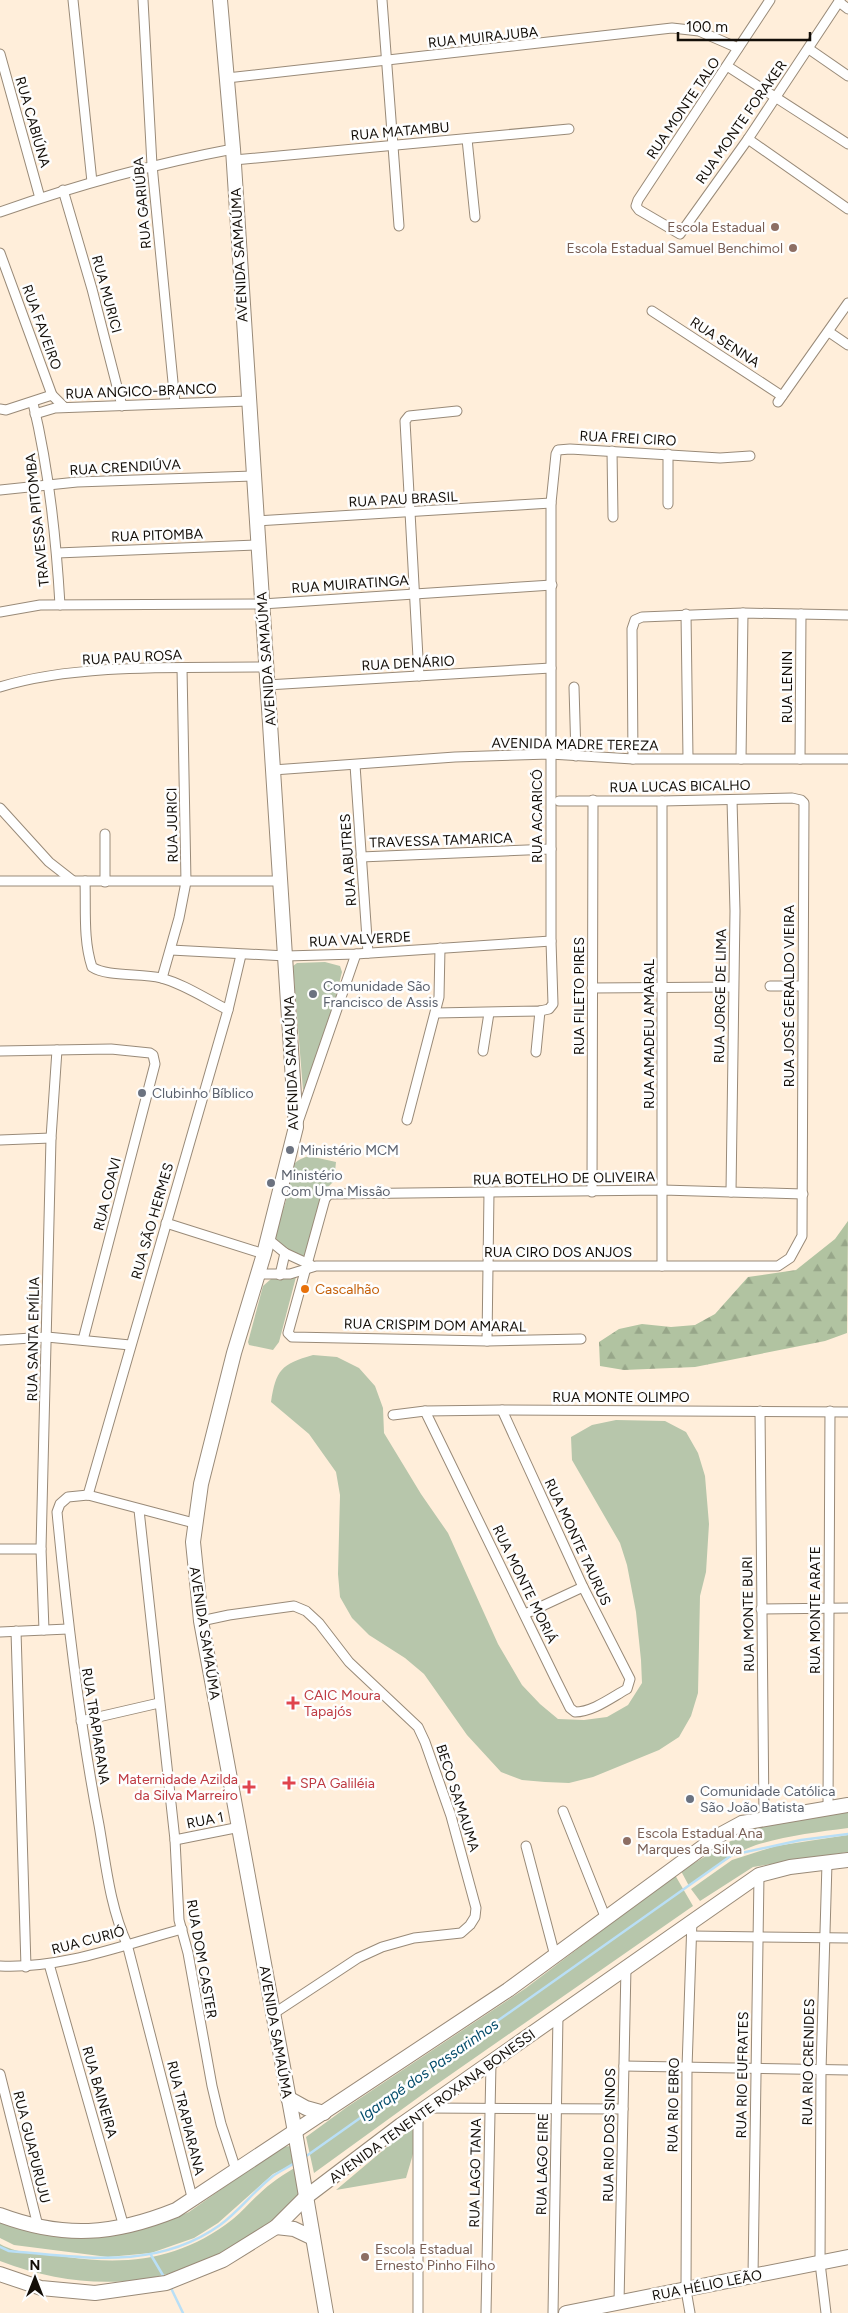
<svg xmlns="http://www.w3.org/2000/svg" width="848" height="2313" viewBox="0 0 848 2313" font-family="Figtree,sans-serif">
	<defs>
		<pattern id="forest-firs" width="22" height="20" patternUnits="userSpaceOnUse" patternTransform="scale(1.25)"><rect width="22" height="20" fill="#b1c3a1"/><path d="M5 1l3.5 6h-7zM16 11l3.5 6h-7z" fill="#97a689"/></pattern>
	</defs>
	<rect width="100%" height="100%" fill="#ffeeda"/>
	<g fill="#b7c6ab">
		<path d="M325,962L340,966L342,972C335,998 321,1074 303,1090L293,966L297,963Z"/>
		<path d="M309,1156L336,1162L334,1181L323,1192L304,1257C293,1253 279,1250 276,1238C273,1226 284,1211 286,1200C289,1190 288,1174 293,1166C296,1160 303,1158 309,1156Z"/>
		<path d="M296,1277L279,1342L273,1350L249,1345L248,1342L263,1286L271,1279Z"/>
		<path d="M313,1355L337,1357L359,1368L375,1386L383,1408L384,1433L421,1494L448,1533L498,1644L522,1685L540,1704L558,1719L584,1720L607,1717L628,1705L642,1683L641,1660L636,1612L627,1565L620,1543L572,1460L571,1437L592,1425L616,1420L665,1421L686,1432L698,1453L705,1476L709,1524L706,1572L700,1596L698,1693L691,1716L679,1737L659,1750L593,1777L569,1783L545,1782L522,1780L501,1772L467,1735L424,1674L405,1658L369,1635L352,1618L340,1597L338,1574L340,1495L336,1472L309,1434L271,1402C276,1370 281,1364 313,1355Z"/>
		<path d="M848,1811V1828C817,1832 786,1836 756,1845C732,1853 710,1872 689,1886L681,1871L744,1833L770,1824Z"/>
		<path d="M848,1835V1852L753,1867L700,1901L691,1889L732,1860L776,1846Z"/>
		<path d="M675,1875L693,1906L430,2089L314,2173L306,2137L347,2107L526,1988Z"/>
		<path d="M416,2127L420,2130L406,2178L336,2190L393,2142Z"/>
		<path d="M290,2146L294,2148L298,2162L273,2174L218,2223L194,2238L151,2253L108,2257L14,2245L0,2238V2219L104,2236L131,2232L165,2222L189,2212L257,2164L283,2147Z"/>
		<path d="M298,2166L300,2198C211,2279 114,2304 0,2261V2244C19,2255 46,2254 67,2257C130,2266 182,2259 233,2219C242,2212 250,2202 258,2195C270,2183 284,2174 298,2166Z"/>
	</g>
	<path fill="url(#forest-firs)" d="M848,1221L847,1333L825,1341L695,1367L624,1370L600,1366L599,1342L619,1329L642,1324L671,1327L695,1325L715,1314L748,1277L796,1270L835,1239Z"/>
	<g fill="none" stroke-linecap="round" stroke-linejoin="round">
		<g stroke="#b9dff6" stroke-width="2.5">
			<path d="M305,2157L732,1855L801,1840L848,1834"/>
			<path d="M0,2247L9,2251C82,2257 156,2271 220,2225C239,2211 254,2191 273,2176C280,2171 289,2167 296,2162"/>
			<path d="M151,2255L164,2277"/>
			<path d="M170,2286L183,2313"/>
		</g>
		<defs>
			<g id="street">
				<path d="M73,0L92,182"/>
				<path d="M143,0L152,165L175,403"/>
				<path d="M382,0L399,226"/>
				<path d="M770,0L638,200L636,206L639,210L680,234L748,139L840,0"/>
				<path d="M839,2L848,9"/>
				<path d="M809,49L848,76"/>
				<path d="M0,54L40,198"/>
				<path d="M727,66L848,144"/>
				<path d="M227,78L672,28L699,31L738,48"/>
				<path d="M467,139L475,217"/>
				<path d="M748,139L848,209"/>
				<path d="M234,160L569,129"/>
				<path d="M63,190L92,289L122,406"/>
				<path d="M0,212C77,185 153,164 233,149"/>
				<path d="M0,253L52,395L64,407"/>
				<path d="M652,311L782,396"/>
				<path d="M829,332L848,345"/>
				<path d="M778,402L848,303"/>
				<path d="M33,403C49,469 56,536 60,605"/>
				<path d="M0,409L6,410L52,395"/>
				<path d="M35,414L55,408L248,401"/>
				<path d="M612,451L613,517"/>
				<path d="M668,454V504"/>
				<path d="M0,490L77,482L253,476"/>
				<path d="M256,521L551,503"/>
				<path d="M57,553L258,545"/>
				<path d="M0,612L40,605L262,604L552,585"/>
				<path d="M686,614L688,758"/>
				<path d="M419,676L405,421L409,416L457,411"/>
				<path d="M267,685L551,668"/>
				<path d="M0,687C78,663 184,668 266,667"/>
				<path d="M574,687L576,756"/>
				<path d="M633,759L632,629L635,620L642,617L743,613L848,615"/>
				<path d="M741,759L743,613"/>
				<path d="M800,759L801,614"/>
				<path d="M355,765L368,953"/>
				<path d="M273,770L455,757L550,754L633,759H848"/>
				<path d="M0,808L49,862L72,880"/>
				<path d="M105,834V882"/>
				<path d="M361,857L551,849"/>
				<path d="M0,881H280"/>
				<path d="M85,881C86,909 83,940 92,967C107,977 141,973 161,978C184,984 206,999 228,1010"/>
				<path d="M171,950L286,956L356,954L551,941"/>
				<path d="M162,978L179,918L186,882L182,668"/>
				<path d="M770,986H802"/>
				<path d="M592,988L733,987"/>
				<path d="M436,1013L540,1011L549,1009L553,1004L551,941V503L556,454L558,450L570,449L720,458L750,456"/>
				<path d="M0,1051L111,1049L150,1053L153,1055L155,1064L83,1340"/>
				<path d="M483,1051L489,1013"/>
				<path d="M536,1052L540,1011"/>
				<path d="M407,1120L439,997L440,948"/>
				<path d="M298,1122L356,954"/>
				<path d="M0,1140L51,1138"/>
				<path d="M592,1192L593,800"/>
				<path d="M731,1192L735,911L732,800"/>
				<path d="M166,1223L264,1254"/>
				<path d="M268,1239L285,1253L311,1265"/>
				<path d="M662,1266V801"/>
				<path d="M258,1274H290L316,1266H778L790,1258L802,1236L804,803L801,800L792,798L662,801H559"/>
				<path d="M280,1275L285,1253"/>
				<path d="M581,1339L487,1341L292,1337L288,1333L325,1199L329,1194L663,1190L803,1194"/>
				<path d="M0,1340L47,1337L130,1345"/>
				<path d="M487,1341L489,1192"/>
				<path d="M425,1411L557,1682L570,1708L575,1712C593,1712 612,1697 627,1689L630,1679L583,1587L502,1410"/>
				<path d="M760,1411L764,1818"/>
				<path d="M393,1415L425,1411L502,1410L848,1412"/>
				<path d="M88,1495L228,1010L241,955"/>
				<path d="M139,1510L175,1840L179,1920L188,1953L212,2086L221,2124L236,2170"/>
				<path d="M0,1549H41"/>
				<path d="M761,1609L848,1608"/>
				<path d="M525,1614L583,1587"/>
				<path d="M201,1621L229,1615L294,1606L306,1611L319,1623L349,1662L418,1727L425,1742L451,1816L476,1908L475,1917L470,1925L461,1933L414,1938L382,1947L358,1958L273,2014"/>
				<path d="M44,1630L41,1549L51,1138L57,1050"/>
				<path d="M16,1631L26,1967"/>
				<path d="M0,1632L68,1629"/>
				<path d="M81,1721L159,1703"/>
				<path d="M828,1808L830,1411"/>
				<path d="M563,1811L606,1919"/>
				<path d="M175,1840L240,1827"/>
				<path d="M526,1846L555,1956"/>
				<path d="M692,1936L848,1938"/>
				<path d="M49,1964L124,2227"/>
				<path d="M0,1966C62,1969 123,1945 182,1929"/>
				<path d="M624,2066L848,2070"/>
				<path d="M0,2074L38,2226"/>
				<path d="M425,2108L623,2109"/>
				<path d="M418,2113V2313"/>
				<path d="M193,2201L127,1944C110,1907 106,1865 99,1825C79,1722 67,1617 57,1512L60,1504L68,1497L88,1495L194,1523"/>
				<path d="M753,2276L759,1875"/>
				<path d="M619,2303L626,1967"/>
				<path d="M486,2313L491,2063"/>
				<path d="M553,2313L558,2015"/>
				<path d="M690,2313L686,2290L687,2068L692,1920"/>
				<path d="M826,2313L820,2263L821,2070L827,1863"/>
			</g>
			<g id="secondary">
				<path d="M220,0L233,149L296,1127L264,1254L234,1353L201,1484L193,1542L201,1621L295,2132L326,2313"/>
				<path d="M288,2098L306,2108L324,2113"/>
				<path d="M0,2215C64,2239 114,2235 176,2210L508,1990L718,1836L742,1823L848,1805"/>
				<path d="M276,2227L294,2229L313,2238"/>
				<path d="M0,2274L41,2288L95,2293L166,2283L223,2260L276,2227L306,2197L401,2125L759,1875L790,1867L848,1860"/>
				<path d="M566,2313L848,2257"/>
			</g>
		</defs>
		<use href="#street" stroke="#998a78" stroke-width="11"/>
		<use href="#secondary" stroke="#998a78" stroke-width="16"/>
		<use href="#street" stroke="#fff" stroke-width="9"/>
		<use href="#secondary" stroke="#fff" stroke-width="14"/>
	</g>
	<g fill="#8d6e63" stroke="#fefefe" stroke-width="2">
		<circle cx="775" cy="227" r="5"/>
		<circle cx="793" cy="248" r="5"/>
		<circle cx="627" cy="1841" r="5"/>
		<circle cx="365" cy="2257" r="5"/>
	</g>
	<g fill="#6b7280" stroke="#fefefe" stroke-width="2">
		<circle cx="313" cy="994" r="5"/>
		<circle cx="142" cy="1093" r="5"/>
		<circle cx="290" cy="1150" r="5"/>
		<circle cx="271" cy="1183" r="5"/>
		<circle cx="690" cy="1799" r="5"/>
	</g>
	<circle fill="#e8710a" stroke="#fefefe" stroke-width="2" cx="305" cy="1289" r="5"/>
	<g fill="#e0444e" stroke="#fefefe" stroke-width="2">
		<path d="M290.5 1695.5h5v5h5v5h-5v5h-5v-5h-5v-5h5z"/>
		<path d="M286.5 1775.5h5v5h5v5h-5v5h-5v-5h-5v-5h5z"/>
		<path d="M246.5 1779.5h5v5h5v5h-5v5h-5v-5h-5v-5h5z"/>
	</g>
	<g text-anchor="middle" stroke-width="5" stroke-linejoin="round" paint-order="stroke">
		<g font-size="14" fill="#130e08" stroke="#fefefe">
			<text transform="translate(483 37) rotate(-6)" y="5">RUA MUIRAJUBA</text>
			<text transform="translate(683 108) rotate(-56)" y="5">RUA MONTE TALO</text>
			<text transform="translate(33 122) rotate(74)" y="5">RUA CABIÚNA</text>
			<text transform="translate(741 122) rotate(-55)" y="5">RUA MONTE FORAKER</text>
			<text transform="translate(400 131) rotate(-5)" y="5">RUA MATAMBU</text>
			<text transform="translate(142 203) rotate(-95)" y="5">RUA GARIÚBA</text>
			<text transform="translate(239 255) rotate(-93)" y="5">AVENIDA SAMAÚMA</text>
			<text transform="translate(107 294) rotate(75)" y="5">RUA MURICI</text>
			<text transform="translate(42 327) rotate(70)" y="5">RUA FAVEIRO</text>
			<text transform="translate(725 342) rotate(33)" y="5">RUA SENNA</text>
			<text transform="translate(141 391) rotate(-2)" y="5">RUA ANGICO-BRANCO</text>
			<text transform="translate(628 438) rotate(3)" y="5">RUA FREI CIRO</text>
			<text transform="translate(125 467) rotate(-3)" y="5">RUA CRENDIÚVA</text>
			<text transform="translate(403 499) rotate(-3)" y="5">RUA PAU BRASIL</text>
			<text transform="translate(37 520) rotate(-96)" y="5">TRAVESSA PITOMBA</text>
			<text transform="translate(157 535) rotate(-2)" y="5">RUA PITOMBA</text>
			<text transform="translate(350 584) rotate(-4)" y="5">RUA MUIRATINGA</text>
			<text transform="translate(132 657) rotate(-3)" y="5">RUA PAU ROSA</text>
			<text transform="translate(266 659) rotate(-94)" y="5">AVENIDA SAMAÚMA</text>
			<text transform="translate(408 663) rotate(-3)" y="5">RUA DENÁRIO</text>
			<text transform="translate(787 687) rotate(-90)" y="5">RUA LENIN</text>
			<text transform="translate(575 744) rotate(1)" y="5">AVENIDA MADRE TEREZA</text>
			<text transform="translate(680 786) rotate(-1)" y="5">RUA LUCAS BICALHO</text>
			<text transform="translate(537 816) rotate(-90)" y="5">RUA ACARICÓ</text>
			<text transform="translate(172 825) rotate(-91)" y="5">RUA JURICI</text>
			<text transform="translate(441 840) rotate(-2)" y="5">TRAVESSA TAMARICA</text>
			<text transform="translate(348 860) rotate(-94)" y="5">RUA ABUTRES</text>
			<text transform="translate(360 939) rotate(-3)" y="5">RUA VALVERDE</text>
			<text transform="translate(579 996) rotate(-90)" y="5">RUA FILETO PIRES</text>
			<text transform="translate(720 996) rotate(-89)" y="5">RUA JORGE DE LIMA</text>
			<text transform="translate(789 996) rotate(-90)" y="5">RUA JOSÉ GERALDO VIEIRA</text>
			<text transform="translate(649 1034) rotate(-90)" y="5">RUA AMADEU AMARAL</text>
			<text transform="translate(291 1063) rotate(-92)" y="5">AVENIDA SAMAÚMA</text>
			<text transform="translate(564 1178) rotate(-1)" y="5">RUA BOTELHO DE OLIVEIRA</text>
			<text transform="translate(107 1194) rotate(-76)" y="5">RUA COAVI</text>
			<text transform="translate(152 1221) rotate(-74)" y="5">RUA SÃO HERMES</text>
			<text x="558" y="1257">RUA CIRO DOS ANJOS</text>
			<text transform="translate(435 1325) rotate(1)" y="5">RUA CRISPIM DOM AMARAL</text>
			<text transform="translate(33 1339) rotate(-89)" y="5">RUA SANTA EMÍLIA</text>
			<text x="621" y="1402">RUA MONTE OLIMPO</text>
			<text transform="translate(578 1542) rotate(65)" y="5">RUA MONTE TAURUS</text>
			<text transform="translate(525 1584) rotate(64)" y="5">RUA MONTE MORIÁ</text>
			<text transform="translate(815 1610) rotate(-90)" y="5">RUA MONTE ARATE</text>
			<text transform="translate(748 1614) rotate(-91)" y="5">RUA MONTE BURI</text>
			<text transform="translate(205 1633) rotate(81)" y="5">AVENIDA SAMAÚMA</text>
			<text transform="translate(96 1726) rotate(81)" y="5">RUA TRAPIARANA</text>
			<text transform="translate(458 1798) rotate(72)" y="5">BECO SAMAUMA</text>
			<text transform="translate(205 1820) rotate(-11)" y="5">RUA 1</text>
			<text transform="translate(88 1940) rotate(-15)" y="5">RUA CURIÓ</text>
			<text transform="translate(202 1959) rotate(80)" y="5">RUA DOM CASTER</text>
			<text transform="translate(276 2032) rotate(80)" y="5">AVENIDA SAMAÚMA</text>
			<text transform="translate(808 2062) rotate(-89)" y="5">RUA RIO CRENIDES</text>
			<text transform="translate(742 2075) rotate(-89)" y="5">RUA RIO EUFRATES</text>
			<text transform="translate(100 2092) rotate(74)" y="5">RUA BAINEIRA</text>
			<text transform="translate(673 2105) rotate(-89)" y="5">RUA RIO EBRO</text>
			<text transform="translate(432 2106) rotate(-36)" y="5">AVENIDA TENENTE ROXANA BONESSI</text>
			<text transform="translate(186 2118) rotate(76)" y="5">RUA TRAPIARANA</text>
			<text transform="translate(609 2135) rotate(-89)" y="5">RUA RIO DOS SINOS</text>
			<text transform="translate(32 2147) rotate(76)" y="5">RUA GUAPURUJU</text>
			<text transform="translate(542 2164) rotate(-89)" y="5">RUA LAGO EIRE</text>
			<text transform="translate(475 2173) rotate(-89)" y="5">RUA LAGO TANA</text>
			<text transform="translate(707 2285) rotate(-11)" y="5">RUA HÉLIO LEÃO</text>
		</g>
		<g font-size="14" fill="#785e54" stroke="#fefefe" text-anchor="end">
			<text x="765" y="232">Escola Estadual</text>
			<text x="783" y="253">Escola Estadual Samuel Benchimol</text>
			<text x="637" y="1838" text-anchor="start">Escola Estadual Ana<tspan x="637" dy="16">Marques da Silva</tspan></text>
			<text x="375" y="2254" text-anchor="start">Escola Estadual<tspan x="375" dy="16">Ernesto Pinho Filho</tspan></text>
		</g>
		<g font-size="14" fill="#5b616d" stroke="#fefefe" text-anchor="start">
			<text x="323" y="991">Comunidade São<tspan x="323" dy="16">Francisco de Assis</tspan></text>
			<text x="152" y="1098">Clubinho Bíblico</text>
			<text x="300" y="1155">Ministério MCM</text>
			<text x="281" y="1180">Ministério<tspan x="281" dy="16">Com Uma Missão</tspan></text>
			<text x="700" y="1796">Comunidade Católica<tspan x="700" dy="16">São João Batista</tspan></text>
		</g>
		<g font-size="14" fill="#c56008" stroke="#fefefe" text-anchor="start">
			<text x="315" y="1294">Cascalhão</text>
		</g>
		<g font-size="14" fill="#be3a42" stroke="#fefefe" text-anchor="start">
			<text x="304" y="1700">CAIC Moura<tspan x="304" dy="16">Tapajós</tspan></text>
			<text x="238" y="1784" text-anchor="end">Maternidade Azilda<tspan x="238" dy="16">da Silva Marreiro</tspan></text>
			<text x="300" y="1788">SPA Galiléia</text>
		</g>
		<g font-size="15" font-style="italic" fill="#024b6a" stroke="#fefefe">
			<text transform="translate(429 2070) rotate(-35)" y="5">Igarapé dos Passarinhos</text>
		</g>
	</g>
	<g transform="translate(35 2278)" stroke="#fefefe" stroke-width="4" paint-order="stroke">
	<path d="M0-4L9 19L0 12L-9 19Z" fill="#130e08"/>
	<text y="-8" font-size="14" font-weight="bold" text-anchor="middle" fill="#130e08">N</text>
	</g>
	<path d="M678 32v8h132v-8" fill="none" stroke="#130e08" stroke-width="2.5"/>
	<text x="686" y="32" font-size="15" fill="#130e08" stroke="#fefefe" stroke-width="4" paint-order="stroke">100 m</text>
</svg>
